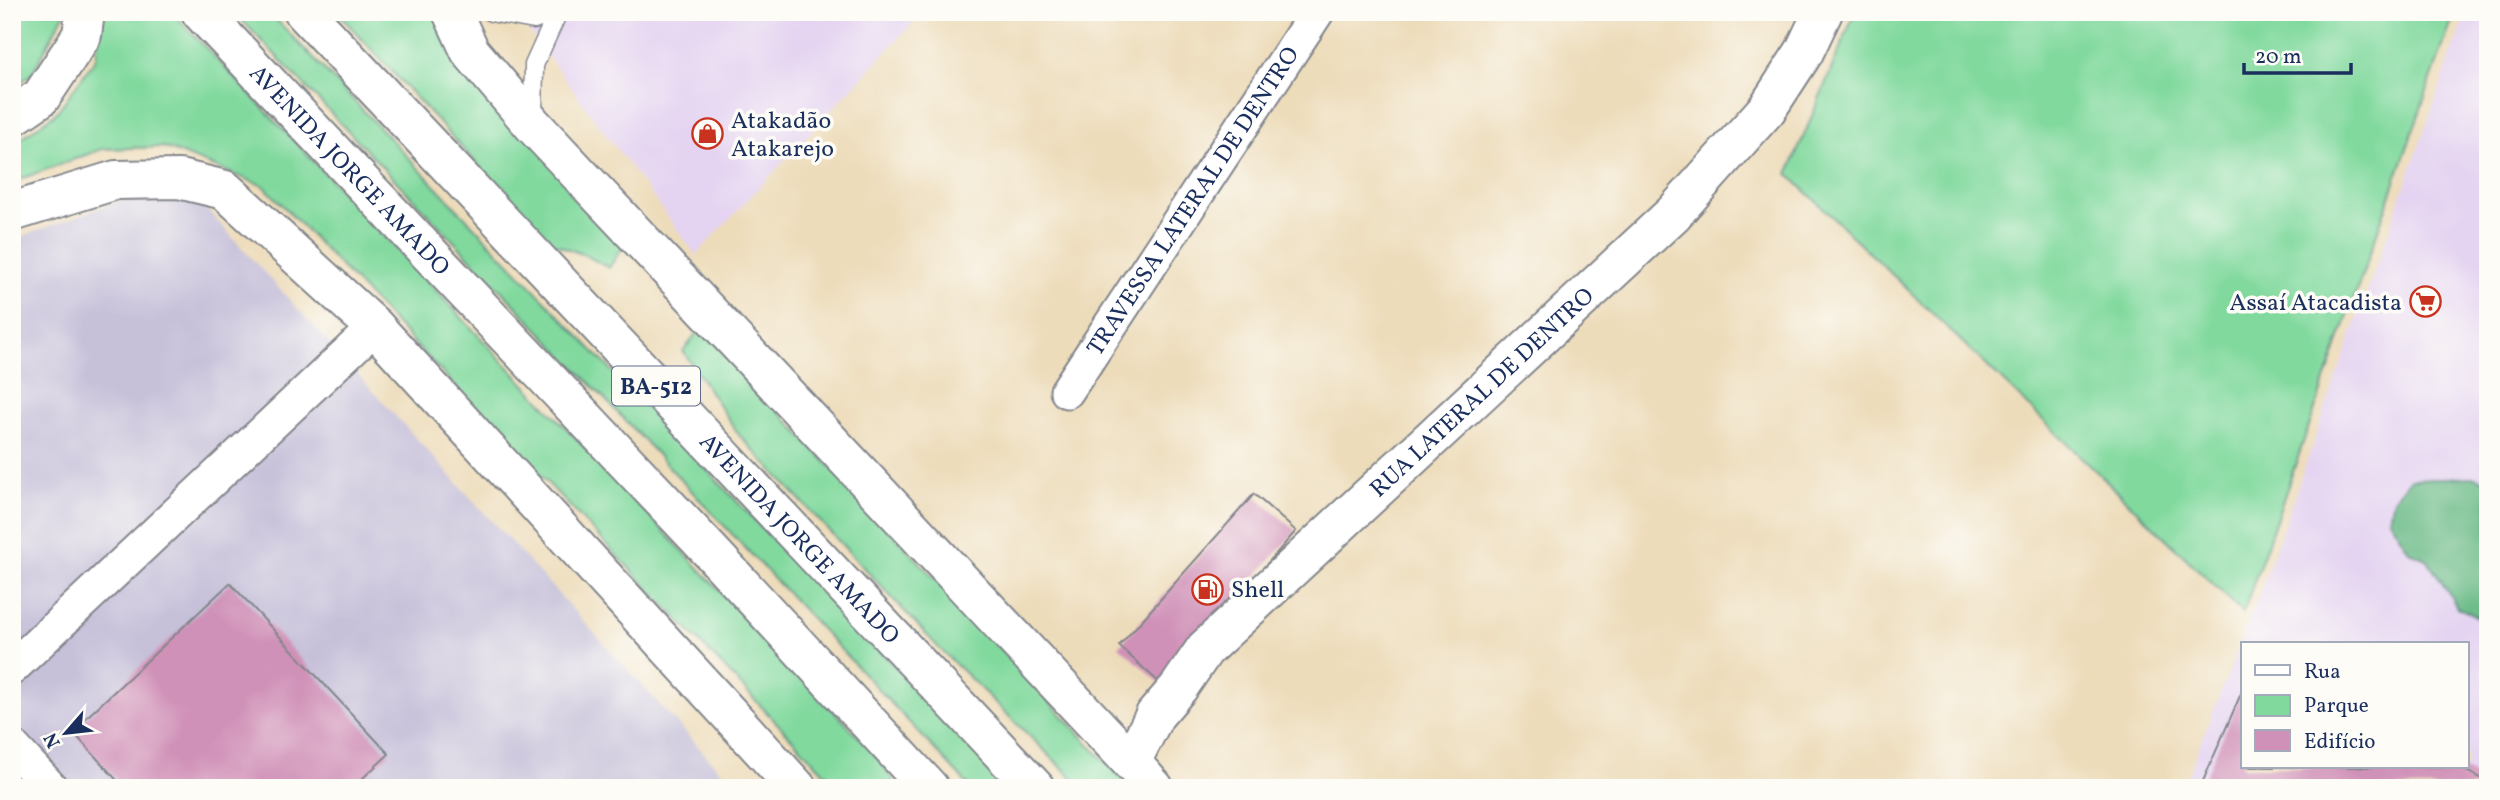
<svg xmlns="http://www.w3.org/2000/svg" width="2500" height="800" viewBox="0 0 2500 800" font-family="Vollkorn,serif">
	<rect width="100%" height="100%" fill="#fdfcf7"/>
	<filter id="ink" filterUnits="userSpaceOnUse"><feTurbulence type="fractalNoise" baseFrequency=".0143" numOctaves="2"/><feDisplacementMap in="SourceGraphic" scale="14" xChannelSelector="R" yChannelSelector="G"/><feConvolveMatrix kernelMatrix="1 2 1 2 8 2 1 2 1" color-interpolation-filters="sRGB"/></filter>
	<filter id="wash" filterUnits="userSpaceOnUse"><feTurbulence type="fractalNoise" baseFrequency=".00686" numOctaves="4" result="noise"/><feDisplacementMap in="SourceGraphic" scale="28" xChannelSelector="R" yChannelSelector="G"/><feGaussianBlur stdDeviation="1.57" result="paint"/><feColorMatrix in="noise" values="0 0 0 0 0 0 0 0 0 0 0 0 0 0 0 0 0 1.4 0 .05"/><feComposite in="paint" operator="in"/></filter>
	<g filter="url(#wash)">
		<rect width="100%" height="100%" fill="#eddcba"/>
		<g fill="#e4d3f1" fill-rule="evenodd">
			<path d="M515,12H923L696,255Z"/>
			<path d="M2467,12H2488V788H2183L2260,592ZM2243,644H2467V767H2243Z"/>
		</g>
		<path fill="#c6c0d9" d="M179,179L736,788H12V240Z"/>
		<g fill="#81d99e" stroke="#4e847e" stroke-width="2">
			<path d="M12,12H65L32,74L12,88Z"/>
			<path d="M101,12H172L871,750L899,788H839L264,186L164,147L102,149L12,182V145L56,113L96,58Z"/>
			<path d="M234,12H269L1011,788H971L606,400Z"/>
			<path d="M337,12H436L625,243L609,268L585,255L549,242Z"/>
			<path d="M1855,12H2455L2243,613L1788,174Z"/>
			<path d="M701,328L1130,788H1083L940,649L739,435L683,351Z"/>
		</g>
		<path fill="#68b985" stroke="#427472" stroke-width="2" d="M2475,477L2488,482V622L2457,607L2428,560L2410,552L2389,519L2393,499L2410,479Z"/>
		<g id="blocks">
			<g fill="#d091b8">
				<path d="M1254,494L1296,531L1161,684L1119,646Z"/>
				<path d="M230,583L389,754L352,788H124L72,731Z"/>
				<path d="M2243,689V767H2459L2488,782V788H2200Z"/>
			</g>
		</g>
	</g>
	<g filter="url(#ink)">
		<use href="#blocks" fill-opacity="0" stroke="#84868c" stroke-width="2"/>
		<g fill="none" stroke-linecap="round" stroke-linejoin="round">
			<defs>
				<g id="service">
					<path d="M491,12L534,20L556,12"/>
					<path d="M533,118L534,65L558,12"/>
				</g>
				<g id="minor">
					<path id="s1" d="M1067,391L1317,12"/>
					<path d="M12,668L375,327"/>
					<path d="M12,746L51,788"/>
				</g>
				<g id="tertiary">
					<path d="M375,327L797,788"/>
					<path id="s2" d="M1154,788L1131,762L1155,715L1179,687L1205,649L1673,214L1767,109L1804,52L1823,12"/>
				</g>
				<g id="primary">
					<path id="s3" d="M201,12L714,555L929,788"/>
					<path id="s4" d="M304,12L1035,788"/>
				</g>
				<g id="trunk">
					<path d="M452,12L470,51L533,125L1131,762"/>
					<path d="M12,117L41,97L82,35L85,12"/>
					<path d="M12,212L116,180L179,179L225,190L375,327"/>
				</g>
			</defs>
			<use href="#service" stroke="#84868c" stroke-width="21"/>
			<use href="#minor" stroke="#84868c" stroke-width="37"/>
			<use href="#tertiary" stroke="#84868c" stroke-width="42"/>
			<use href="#primary" stroke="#84868c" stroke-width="42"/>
			<use href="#trunk" stroke="#84868c" stroke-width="42"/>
			<path stroke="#84868c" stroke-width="4.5" stroke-dasharray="2 5" stroke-linecap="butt" d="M1191,780L1198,788"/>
			<use href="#service" stroke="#fff" stroke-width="18"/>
			<use href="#minor" stroke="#fff" stroke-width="33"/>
			<use href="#tertiary" stroke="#fff" stroke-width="38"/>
			<use href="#primary" stroke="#fff" stroke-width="38"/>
			<use href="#trunk" stroke="#fff" stroke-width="38"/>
		</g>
	</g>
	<defs>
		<symbol id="shop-ring" viewBox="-11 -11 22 22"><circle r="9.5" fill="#fdfcf7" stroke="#c8321e" stroke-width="1.5"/><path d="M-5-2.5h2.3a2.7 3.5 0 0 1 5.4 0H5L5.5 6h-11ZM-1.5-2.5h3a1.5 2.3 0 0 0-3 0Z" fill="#c8321e"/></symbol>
		<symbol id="supermarket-ring" viewBox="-11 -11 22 22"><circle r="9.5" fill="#fdfcf7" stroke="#c8321e" stroke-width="1.5"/><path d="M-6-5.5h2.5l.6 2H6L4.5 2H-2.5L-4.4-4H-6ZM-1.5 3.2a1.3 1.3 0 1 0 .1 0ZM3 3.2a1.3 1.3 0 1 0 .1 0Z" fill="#c8321e"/></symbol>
		<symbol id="fuel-ring" viewBox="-11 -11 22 22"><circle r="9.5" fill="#fdfcf7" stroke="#c8321e" stroke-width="1.5"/><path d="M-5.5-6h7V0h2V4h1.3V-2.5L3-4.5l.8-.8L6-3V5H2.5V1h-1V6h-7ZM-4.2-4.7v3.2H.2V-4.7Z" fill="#c8321e"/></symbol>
	</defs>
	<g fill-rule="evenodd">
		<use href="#shop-ring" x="690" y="116" width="35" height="35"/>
		<use href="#supermarket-ring" x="2408" y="284" width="35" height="35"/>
		<use href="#fuel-ring" x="1190" y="572" width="35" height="35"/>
	</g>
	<g text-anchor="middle" stroke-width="7" stroke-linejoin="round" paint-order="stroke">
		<rect fill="#fdfcf7" stroke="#5f6c8c" stroke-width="2" x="612" y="366.5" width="88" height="39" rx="5"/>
		<g font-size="23" font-weight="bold" fill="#1b2f5e">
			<text x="656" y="394">BA-512</text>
		</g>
		<g font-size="24" fill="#1b2f5e" stroke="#fdfcf7" text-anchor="start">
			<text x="731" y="128">Atakadão<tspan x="731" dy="28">Atakarejo</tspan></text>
			<text x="2402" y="310" text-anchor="end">Assaí Atacadista</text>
			<text x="1231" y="597">Shell</text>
		</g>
		<g font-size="24" fill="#1b2f5e" stroke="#fdfcf7">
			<text dy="8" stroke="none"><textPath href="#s3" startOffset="217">AVENIDA JORGE AMADO</textPath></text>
			<text dy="8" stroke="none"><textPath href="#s1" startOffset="228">TRAVESSA LATERAL DE DENTRO</textPath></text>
			<text dy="8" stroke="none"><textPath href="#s2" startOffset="548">RUA LATERAL DE DENTRO</textPath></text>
			<text dy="8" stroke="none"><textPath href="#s4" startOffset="723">AVENIDA JORGE AMADO</textPath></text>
		</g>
	</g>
	<rect width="2500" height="800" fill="none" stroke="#fdfcf7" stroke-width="42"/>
	<rect x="2241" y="642" width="228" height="126" fill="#fdfcf7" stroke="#a3aaba" stroke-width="2"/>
	<rect x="2255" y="665" width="35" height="10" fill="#ffffff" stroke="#a3aaba" stroke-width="2"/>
	<text x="2304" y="678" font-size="21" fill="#1b2f5e">Rua</text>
	<rect x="2255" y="695" width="35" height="21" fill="#81d99e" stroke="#a3aaba" stroke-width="2"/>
	<text x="2304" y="712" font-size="21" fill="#1b2f5e">Parque</text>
	<rect x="2255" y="730" width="35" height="21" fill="#d091b8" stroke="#a3aaba" stroke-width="2"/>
	<text x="2304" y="748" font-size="21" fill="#1b2f5e">Edifício</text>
	<g transform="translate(66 733) rotate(242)" stroke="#fdfcf7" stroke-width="5" paint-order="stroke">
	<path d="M0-5L12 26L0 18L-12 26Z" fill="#1b2f5e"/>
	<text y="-10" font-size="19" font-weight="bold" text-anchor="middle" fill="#1b2f5e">N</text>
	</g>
	<path d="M2244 63v10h107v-10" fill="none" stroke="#1b2f5e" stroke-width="3.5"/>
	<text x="2255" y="63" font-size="21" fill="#1b2f5e" stroke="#fdfcf7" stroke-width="5" paint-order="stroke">20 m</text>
</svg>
